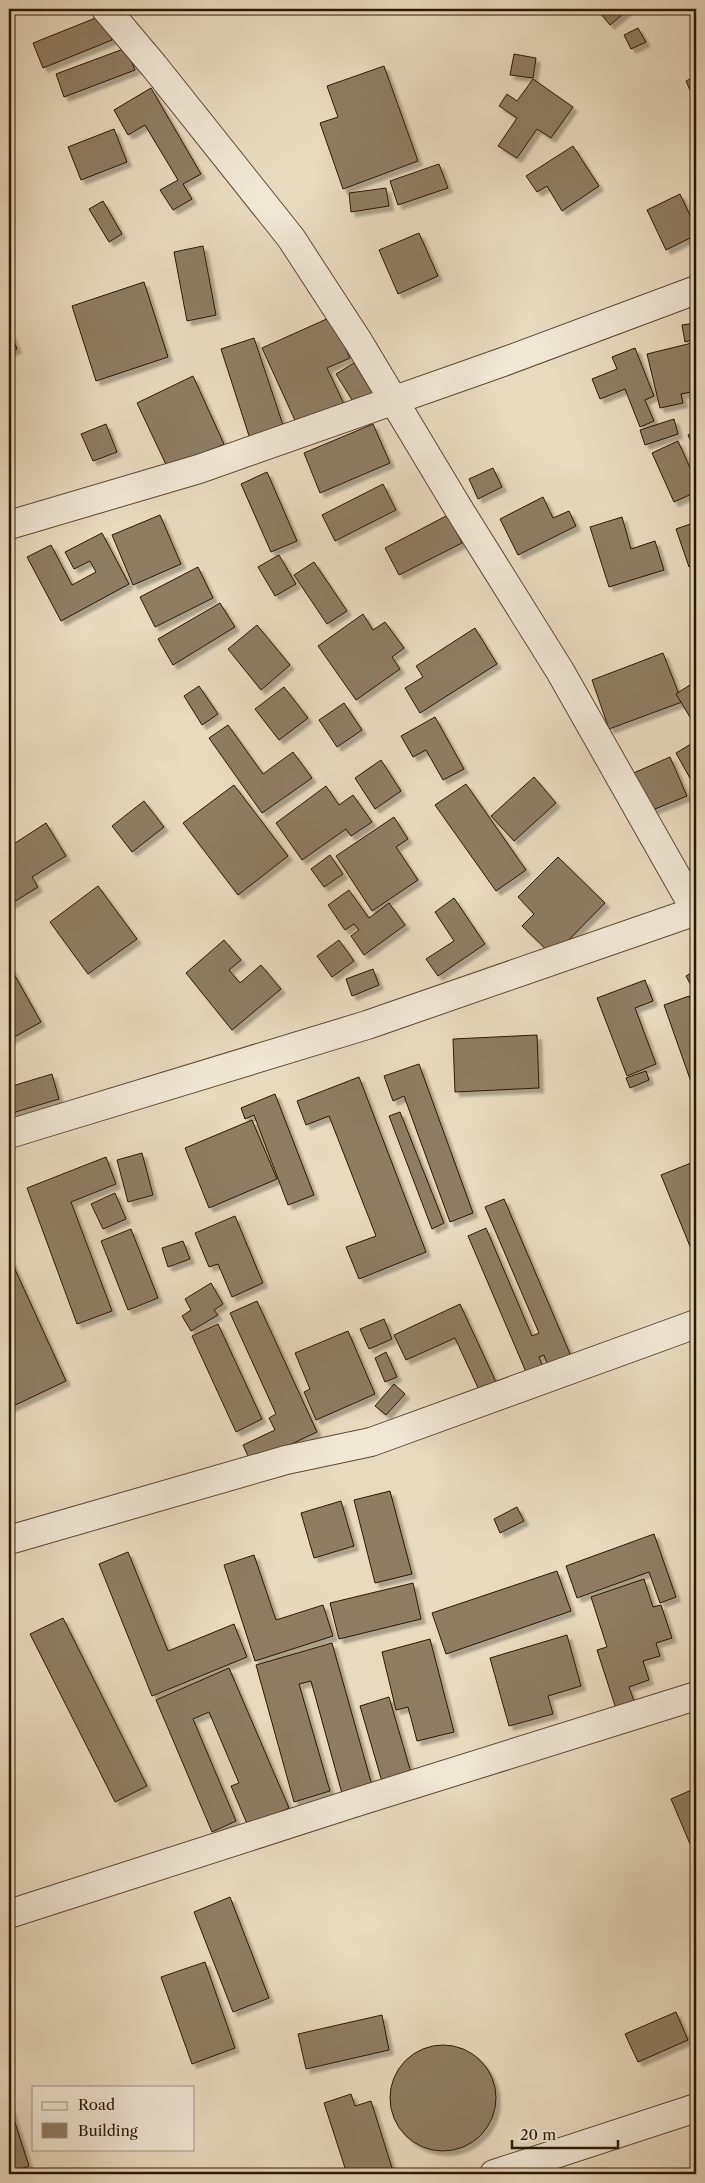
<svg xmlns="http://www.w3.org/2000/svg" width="705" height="2183" viewBox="0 0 705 2183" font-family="'Libre Caslon Text',serif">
	<defs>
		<filter id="shadow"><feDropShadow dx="4.5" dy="4.5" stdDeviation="1" flood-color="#0004"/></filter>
	</defs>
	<rect width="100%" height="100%" fill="#e8dabe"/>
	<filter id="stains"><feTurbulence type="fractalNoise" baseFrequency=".004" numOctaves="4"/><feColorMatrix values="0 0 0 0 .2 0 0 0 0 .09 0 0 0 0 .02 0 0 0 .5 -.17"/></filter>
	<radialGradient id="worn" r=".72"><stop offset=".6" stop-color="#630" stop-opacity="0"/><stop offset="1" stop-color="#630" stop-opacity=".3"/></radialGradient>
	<g fill="#8e7d63" stroke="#2d1800" filter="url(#shadow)">
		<path d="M597,9H629L610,25Z"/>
		<path d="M103,15L112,40L43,68L33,43Z"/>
		<path d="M638,28L646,42L631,49L624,35Z"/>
		<path d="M126,48L135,70L64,97L56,74Z"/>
		<path d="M514,54L536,58L533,78L510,75Z"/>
		<path d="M384,66L418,161L343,189L320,123L338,117L327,86Z"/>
		<path d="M696,76V104L686,81Z"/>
		<path d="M533,79L573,107L551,138L537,129L517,158L498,146L517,118L499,106L507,94L517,101Z"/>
		<path d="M151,88L201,174L183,184L192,199L173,210L160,190L178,180L145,125L128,135L114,110Z"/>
		<path d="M114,129L127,162L81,180L68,147Z"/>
		<path d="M573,146L599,186L562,211L547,186L537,192L526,176Z"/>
		<path d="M439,164L448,188L398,205L390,181Z"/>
		<path d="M386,188L389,206L351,212L349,193Z"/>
		<path d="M680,194L696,228V235L666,250L647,210Z"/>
		<path d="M103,201L122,234L109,242L89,209Z"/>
		<path d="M419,233L438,276L398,294L379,250Z"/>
		<path d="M203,246L216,315L187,321L174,252Z"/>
		<path d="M144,282L168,357L96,381L72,306Z"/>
		<path d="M331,317L350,358L327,368L345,406L298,427L262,348Z"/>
		<path d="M696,323V339L685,342L682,325Z"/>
		<path d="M9,330L17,349L9,352Z"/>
		<path d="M254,338L285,431L251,442L221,349Z"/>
		<path d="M696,342V371H694L696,391L681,394L683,403L660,408L647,354Z"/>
		<path d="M635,348L654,396L645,400L654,421L640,427L625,389L600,399L592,379L617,369L612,357Z"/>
		<path d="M354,363L375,397L357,408L336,374Z"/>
		<path d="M193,376L224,444L169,471L137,403Z"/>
		<path d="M674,419L678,434L645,445L640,430Z"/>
		<path d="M106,424L117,452L93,461L81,434Z"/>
		<path d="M373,424L390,463L320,493L304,453Z"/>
		<path d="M696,432V453L688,435Z"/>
		<path d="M678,441L696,481V492L674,502L652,453Z"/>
		<path d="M493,468L502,487L478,499L469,479Z"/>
		<path d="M267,472L297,541L271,552L241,484Z"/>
		<path d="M383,484L396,510L335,541L322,515Z"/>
		<path d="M543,497L553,518L569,511L576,526L518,555L500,519Z"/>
		<path d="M160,515L181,564L133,585L112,535Z"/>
		<path d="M448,515L462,543L399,575L385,548Z"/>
		<path d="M622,517L631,549L655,541L664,570L609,587L590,527Z"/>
		<path d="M696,522V565L689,567L676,529Z"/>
		<path d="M102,533L129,584L61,621L27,557L51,545L72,585L96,572L90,561L74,569L65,552Z"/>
		<path d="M279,555L296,584L275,596L258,567Z"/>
		<path d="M314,562L347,611L327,624L294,575Z"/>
		<path d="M198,567L213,598L155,627L140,597Z"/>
		<path d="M220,603L235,627L173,665L158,639Z"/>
		<path d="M363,614L373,630L385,622L404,648L392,657L400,669L356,700L318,646Z"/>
		<path d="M257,625L290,665L261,690L228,649Z"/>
		<path d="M475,628L497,664L420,713L405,688L423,677L416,666Z"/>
		<path d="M663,653L682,702L609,729L592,680Z"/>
		<path d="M696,681V727L676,694Z"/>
		<path d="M199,686L218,714L202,725L184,696Z"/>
		<path d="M284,687L308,718L279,740L255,709Z"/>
		<path d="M344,703L362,730L337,747L319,720Z"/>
		<path d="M435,717L464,769L443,780L426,750L413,757L401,736Z"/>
		<path d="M228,725L263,774L293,752L312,778L262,813L209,738Z"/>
		<path d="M696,741V789L676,753Z"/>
		<path d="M670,757L687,796L645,813L629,775Z"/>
		<path d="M381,760L401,791L375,809L355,778Z"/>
		<path d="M534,777L556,803L514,841L491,816Z"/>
		<path d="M466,784L526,870L496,891L435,805Z"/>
		<path d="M234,785L288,856L238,895L183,823Z"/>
		<path d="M326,786L339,805L353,795L372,822L351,836L346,829L302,860L276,823Z"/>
		<path d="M144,801L164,827L132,852L112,826Z"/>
		<path d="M394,817L408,839L396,847L418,880L372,911L336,856Z"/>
		<path d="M46,823L66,856L32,877L38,887L9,905V847Z"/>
		<path d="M330,855L343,874L324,887L311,869Z"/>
		<path d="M558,857L605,903L553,956L522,926L534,914L518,897Z"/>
		<path d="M98,886L137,939L88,974L50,922Z"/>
		<path d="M349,890L369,918L389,903L405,925L364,955L351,936L359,930L354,924L345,930L328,905Z"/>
		<path d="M454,898L485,944L438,976L426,959L454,941L435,912Z"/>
		<path d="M224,940L241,960L229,970L240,983L261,965L281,989L232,1030L186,973Z"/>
		<path d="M339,940L354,961L332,977L317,956Z"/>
		<path d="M9,965L41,1022L9,1040Z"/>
		<path d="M373,969L379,985L352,996L346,979Z"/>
		<path d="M696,970V995L686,976Z"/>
		<path d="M645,980L653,1001L635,1008L656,1064L627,1076L597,998Z"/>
		<path d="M689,996L696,1017V1096L664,1005Z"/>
		<path d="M537,1035L539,1088L455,1092L453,1039Z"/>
		<path d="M419,1064L473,1213L450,1222L404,1096L393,1101L384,1076Z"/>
		<path d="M646,1071L649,1080L630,1088L626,1078Z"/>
		<path d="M52,1074L59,1099L9,1114V1087Z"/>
		<path d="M359,1077L426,1252L359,1279L346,1247L376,1236L329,1116L306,1125L297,1101Z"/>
		<path d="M275,1094L314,1195L288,1205L254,1115L245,1119L241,1108Z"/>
		<path d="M400,1112L444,1223L432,1229L389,1116Z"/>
		<path d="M252,1120L277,1179L209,1208L185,1148Z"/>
		<path d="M142,1153L153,1195L128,1202L117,1160Z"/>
		<path d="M106,1157L116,1184L71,1202L112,1311L77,1324L27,1188Z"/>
		<path d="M691,1163L696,1174V1261L661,1175Z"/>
		<path d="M115,1193L126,1219L103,1229L91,1204Z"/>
		<path d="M504,1199L571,1356L548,1366L544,1355L539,1357L542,1365L526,1372L468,1236L486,1228L532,1336L539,1333L485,1207Z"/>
		<path d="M235,1216L263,1283L232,1297L218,1264L209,1267L195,1233Z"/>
		<path d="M131,1229L158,1298L128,1310L101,1241Z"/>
		<path d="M183,1241L190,1259L168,1267L162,1248Z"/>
		<path d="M9,1256L66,1381L9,1408Z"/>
		<path d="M211,1283L223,1304L214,1310L218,1315L191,1331L182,1316L191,1310L185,1299Z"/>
		<path d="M257,1301L317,1432L251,1463L243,1445L275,1430L269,1418L276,1414L230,1313Z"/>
		<path d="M460,1304L496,1382L479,1390L455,1338L406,1360L394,1335Z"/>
		<path d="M384,1319L392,1339L369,1349L360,1329Z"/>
		<path d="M218,1324L262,1419L236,1432L192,1336Z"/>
		<path d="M348,1331L375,1394L316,1420L304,1392L310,1389L295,1353Z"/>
		<path d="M386,1352L397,1377L385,1382L375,1358Z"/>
		<path d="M394,1384L405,1394L386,1415L375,1406Z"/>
		<path d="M390,1491L412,1574L375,1583L354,1500Z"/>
		<path d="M341,1501L354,1546L314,1558L301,1513Z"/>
		<path d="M517,1507L524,1521L500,1533L494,1519Z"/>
		<path d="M654,1534L676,1597L660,1603L649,1572L577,1598L566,1566Z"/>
		<path d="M128,1552L168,1651L234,1624L247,1657L152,1696L99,1564Z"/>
		<path d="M254,1555L276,1620L323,1605L333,1636L255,1661L224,1565Z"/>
		<path d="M557,1571L571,1611L446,1654L432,1613Z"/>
		<path d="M644,1579L653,1607L661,1605L672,1638L656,1643L660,1656L643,1661L649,1680L629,1687L637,1709L618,1715L597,1650L607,1647L591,1597Z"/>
		<path d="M413,1583L421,1619L339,1639L330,1603Z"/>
		<path d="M63,1618L147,1786L115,1802L30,1634Z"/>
		<path d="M567,1635L581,1686L548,1696L553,1714L509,1726L490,1658Z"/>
		<path d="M430,1639L454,1732L417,1741L408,1707L396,1710L382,1652Z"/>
		<path d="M332,1643L373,1789L343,1797L311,1681L299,1684L330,1791L294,1802L256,1665Z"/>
		<path d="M229,1668L289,1808L248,1826L231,1786L239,1783L209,1712L193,1719L236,1821L212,1832L156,1700Z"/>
		<path d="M389,1697L412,1776L383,1785L360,1706Z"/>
		<path d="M696,1788V1858L671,1799Z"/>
		<path d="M230,1897L269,1998L233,2012L194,1912Z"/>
		<path d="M205,1962L235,2048L192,2064L161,1977Z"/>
		<path d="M676,2012L688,2040L638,2062L625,2034Z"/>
		<path d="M382,2015L389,2050L306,2069L298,2034Z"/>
		<circle cx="443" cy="2098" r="53"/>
		<path d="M351,2094L355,2106L371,2101L393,2171L383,2174H347L324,2103Z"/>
		<path d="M9,2104L29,2166L9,2173Z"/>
	</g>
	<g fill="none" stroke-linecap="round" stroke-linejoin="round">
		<defs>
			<g id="minor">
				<path d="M106,9L154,66L291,238L358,341L457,506L560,671L696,911"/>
				<path d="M9,525L199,469L503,362L696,290"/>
				<path d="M9,1134L367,1025L696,911"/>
				<path d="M9,1540L286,1460L371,1442L696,1324"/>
				<path d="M9,1914L357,1802L696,1696"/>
				<path d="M494,2174L696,2108"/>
			</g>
		</defs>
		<use href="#minor" stroke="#5c4830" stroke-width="30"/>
		<use href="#minor" stroke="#f0e7d5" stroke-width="28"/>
	</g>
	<rect width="705" height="2183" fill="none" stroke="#e8dabe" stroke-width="30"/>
	<rect x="10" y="10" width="685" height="2163" fill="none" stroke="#2d1800" stroke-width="2.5"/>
	<rect x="15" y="15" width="675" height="2153" fill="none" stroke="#2d1800"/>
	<rect x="32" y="2086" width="162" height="65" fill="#f0e7d5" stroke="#a29480"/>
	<rect x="42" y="2102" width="25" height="8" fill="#f0e7d5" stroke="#a29480"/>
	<text x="78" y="2110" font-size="15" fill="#2d1800">Road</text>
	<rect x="42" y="2123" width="25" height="15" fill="#8e7d63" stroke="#a29480"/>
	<text x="78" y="2136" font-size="15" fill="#2d1800">Building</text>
	<path d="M512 2140v8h106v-8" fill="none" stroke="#2d1800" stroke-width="2.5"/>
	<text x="520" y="2140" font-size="15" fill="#2d1800" stroke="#f0e7d5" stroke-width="4" paint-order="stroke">20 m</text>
	<rect width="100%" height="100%" filter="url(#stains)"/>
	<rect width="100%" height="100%" fill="url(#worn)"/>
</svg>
